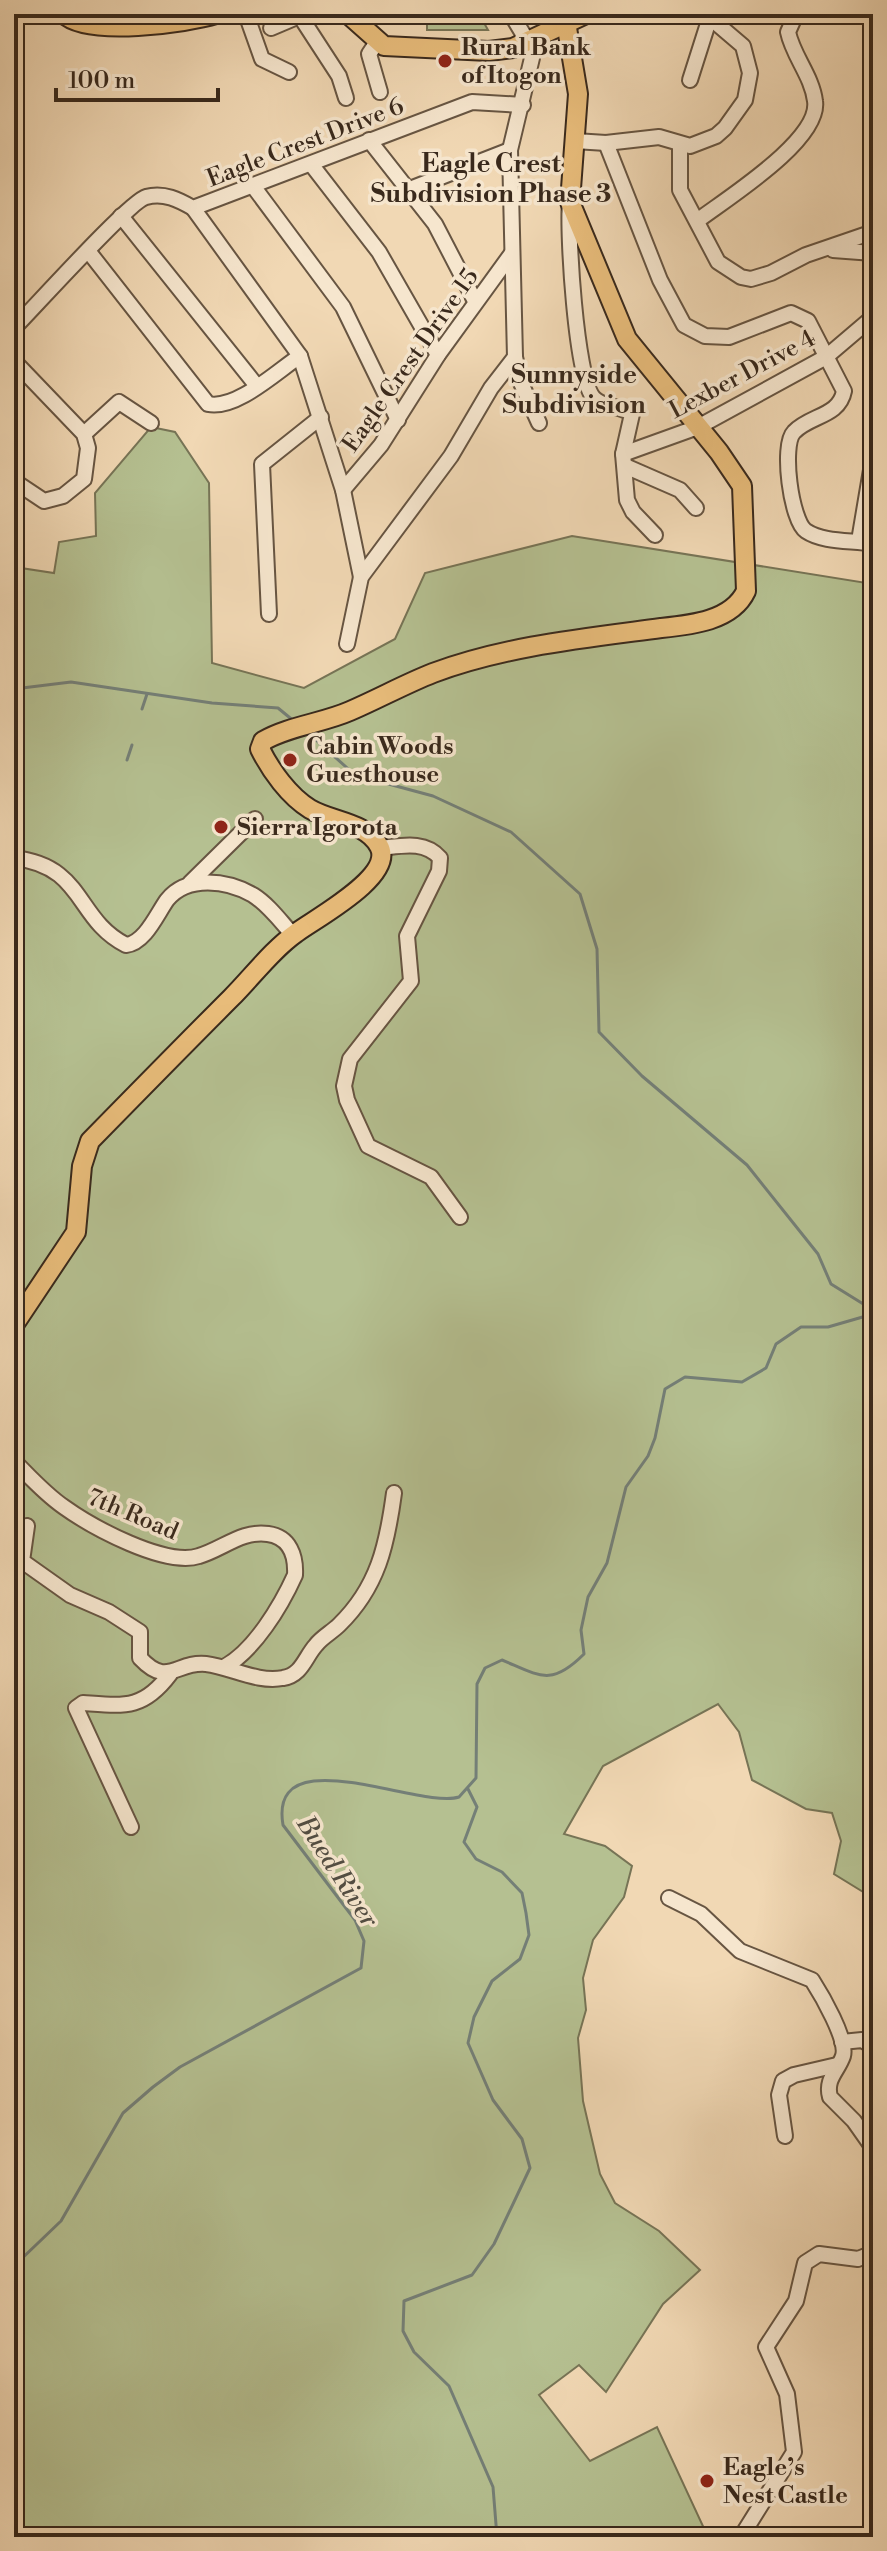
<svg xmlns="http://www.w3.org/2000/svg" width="887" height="2551" viewBox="0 0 887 2551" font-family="'Libre Bodoni',serif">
	<rect width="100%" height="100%" fill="#f1d8b4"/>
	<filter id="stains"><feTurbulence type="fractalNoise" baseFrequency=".0025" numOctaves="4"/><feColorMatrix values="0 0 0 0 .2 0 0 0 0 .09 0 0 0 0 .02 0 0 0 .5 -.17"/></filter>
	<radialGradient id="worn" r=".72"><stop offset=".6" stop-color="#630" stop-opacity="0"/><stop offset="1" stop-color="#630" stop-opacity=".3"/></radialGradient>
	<g fill="#b5c091" stroke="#777456" stroke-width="2">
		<path d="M427,14H479L488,30H427Z"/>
		<path d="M151,427L175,432L209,483L212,663L304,688L395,639L425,573L572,536L873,584V1898L834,1874L841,1841L832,1813L806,1809L752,1780L739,1732L718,1704L603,1766L564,1834L605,1846L632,1866L624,1897L593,1940L583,1978L586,2010L578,2038L583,2101L600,2174L615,2203L659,2231L700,2270L663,2304L606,2392L579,2365L539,2395L590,2461L657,2427L708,2537H14V567L54,573L59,542L96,536L95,493Z"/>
	</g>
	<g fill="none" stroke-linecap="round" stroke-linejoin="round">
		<g stroke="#747f77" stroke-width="3">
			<path d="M14,689L71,682L212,703L278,708L295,722"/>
			<path d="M142,709L147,694"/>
			<path d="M307,732L355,775L433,796L511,832L580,894L597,949L599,1032L642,1076L747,1165L818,1254L831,1284L873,1310"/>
			<path d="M127,760L132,745"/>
			<path d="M468,1789L477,1807L464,1842L476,1859L502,1872L522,1893L526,1913L529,1935L520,1959L492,1981L474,2017L468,2043L493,2100L522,2139L530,2168L494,2244L472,2275L404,2301L403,2331L414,2352L449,2386L493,2487L497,2537"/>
			<path d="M14,2266L61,2221L123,2113L153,2087L180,2067L361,1968L364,1941L355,1920L283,1825C268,1736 421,1810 459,1797L476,1778L477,1684L485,1668L502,1660C540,1676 551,1687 584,1654L581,1630L588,1597L607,1563L626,1487L648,1456L655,1438L665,1389L685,1377L742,1382L766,1368L776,1344L801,1327H828L873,1314"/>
		</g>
		<defs>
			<g id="minor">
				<path d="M246,14L262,59L289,72"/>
				<path d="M511,14L528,42L532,58L510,150L515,357L521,383L539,423"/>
				<path d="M300,16L339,76L346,98"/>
				<path d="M271,28L304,14"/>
				<path d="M377,42L369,54L380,92"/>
				<path d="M690,80L711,14"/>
				<path d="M369,140L435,224L475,301"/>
				<path d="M575,141L606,143L659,137L690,146L716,136L725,128L745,100L750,73L743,46L709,17"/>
				<path d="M606,143L660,280L684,325L705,336L729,337L791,313L808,321L844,391C839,417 810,415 794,432C781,445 791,521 806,531C824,543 853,540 873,544"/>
				<path d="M680,144V190L718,262L741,277L751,279L771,273L806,255L873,232"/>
				<path d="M311,164L379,252L438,355"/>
				<path d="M253,186L343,307L398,420"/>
				<path d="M410,189L510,150"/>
				<path d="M570,202C567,232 576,377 593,397C601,408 622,405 632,414L623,454L627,500L633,512L655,535"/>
				<path d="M193,208L300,356L343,490L361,577"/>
				<path d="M121,216L256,385"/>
				<path d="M697,221C726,199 821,140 815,101C812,76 793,56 788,32L796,14"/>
				<path d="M833,250L873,253"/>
				<path d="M89,252L208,404C236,410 276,372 300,356"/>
				<path d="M14,328C33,309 130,201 146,197C164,192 179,200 193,208L472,102L523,105"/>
				<path d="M14,361L84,434L88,448L84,479L63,496L44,501L14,481"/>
				<path d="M84,434L119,402L151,423"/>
				<path d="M623,454L698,427L826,357L873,317"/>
				<path d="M625,466L680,490L696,508"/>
				<path d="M343,490L381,445L438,355L512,253"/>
				<path d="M859,541L873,458"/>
				<path d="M269,614L262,464L321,417"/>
				<path d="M347,644L361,577L451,456L491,388L515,357"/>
				<path d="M381,848C401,846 425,840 440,858L439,871L407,936L411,981L350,1059L344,1086L347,1100L368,1146L431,1177L460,1217"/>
				<path d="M14,858C85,866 75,919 126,945C145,943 157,914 167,900C187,875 227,880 253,895C269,905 281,922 293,935"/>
				<path d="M190,883L255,819"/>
				<path d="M14,1461C30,1477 45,1494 64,1507C92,1527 165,1567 199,1556C223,1549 242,1530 268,1534C290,1537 296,1556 295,1575C281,1606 254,1651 224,1667"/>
				<path d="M27,1526L22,1561L70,1595L109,1612L140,1632V1658C168,1688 176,1661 206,1664C231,1667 257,1683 283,1678C302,1675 305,1657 316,1645C322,1637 332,1632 339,1625C378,1587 387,1545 394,1493"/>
				<path d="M131,1827L76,1708L83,1703C124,1706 143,1710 170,1674"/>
				<path d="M669,1898L701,1914L740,1951L812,1980C821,1994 848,2040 843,2056C838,2071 825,2079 830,2097L854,2121L873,2148"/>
				<path d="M842,2042L862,2040L873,2046"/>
				<path d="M785,2136L779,2095L783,2081L794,2075L837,2065"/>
				<path d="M741,2537L794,2452L787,2394L766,2347L796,2301L805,2263L819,2254L858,2259L873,2253"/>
			</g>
			<g id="major">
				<path d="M64,14C87,37 187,23 216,14"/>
				<path d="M348,14L384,46L489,51L513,48L586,14"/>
				<path d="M14,1325L76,1232L82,1166L90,1141C137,1093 184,1045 231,998C252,977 272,950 296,933C316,918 396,876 379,846C366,822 332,822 310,809C289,796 271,771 260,749L263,741C289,726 323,723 350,711C378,699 405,684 433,673C505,646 586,638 661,628C691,625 732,621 746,591L742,486L719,452L627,339L570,202L578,94L566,22"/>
			</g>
		</defs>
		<use href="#minor" stroke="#675542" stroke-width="18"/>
		<use href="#major" stroke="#39291c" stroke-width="22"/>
		<use href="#minor" stroke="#f6e6ce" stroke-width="14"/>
		<use href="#major" stroke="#e8bc7a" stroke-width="18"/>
	</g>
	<g fill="#8f2418" stroke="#f6e6ce" stroke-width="3">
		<circle cx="445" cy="61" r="8"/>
		<circle cx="290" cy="760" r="8"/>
		<circle cx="221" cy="827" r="8"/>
		<circle cx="707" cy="2481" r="8"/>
	</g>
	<g text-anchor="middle" stroke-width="7" stroke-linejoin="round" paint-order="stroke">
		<g font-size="24" font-weight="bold" fill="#39291c" stroke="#f6e6ce" text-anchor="start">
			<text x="461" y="55">Rural Bank<tspan x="461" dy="28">of Itogon</tspan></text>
			<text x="306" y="754">Cabin Woods<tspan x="306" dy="28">Guesthouse</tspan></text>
			<text x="237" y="835">Sierra Igorota</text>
			<text x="723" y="2475">Eagle’s<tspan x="723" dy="28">Nest Castle</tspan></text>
		</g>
		<g font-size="24" fill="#39291c" stroke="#f6e6ce">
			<text transform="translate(305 142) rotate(-21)" y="8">Eagle Crest Drive 6</text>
			<text transform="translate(410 360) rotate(-55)" y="8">Eagle Crest Drive 15</text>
			<text transform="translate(742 374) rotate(-28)" y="8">Lexber Drive 4</text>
			<text transform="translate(133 1514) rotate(23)" y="8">7th Road</text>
		</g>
		<g font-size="26" font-weight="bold" fill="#39291c" stroke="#f6e6ce">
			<text x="491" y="172">Eagle Crest<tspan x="491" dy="30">Subdivision Phase 3</tspan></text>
			<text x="574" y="383">Sunnyside<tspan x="574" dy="30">Subdivision</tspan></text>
		</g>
		<g font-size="26" font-style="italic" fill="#524d42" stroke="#f6e6ce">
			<text transform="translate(338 1871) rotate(57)" y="9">Bued River</text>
		</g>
	</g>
	<rect width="887" height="2551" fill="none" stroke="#f1d8b4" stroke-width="48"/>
	<rect x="16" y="16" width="855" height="2519" fill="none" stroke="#39291c" stroke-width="4"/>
	<rect x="24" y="24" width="839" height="2503" fill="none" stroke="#39291c" stroke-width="2"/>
	<path d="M56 88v12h162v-12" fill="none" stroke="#39291c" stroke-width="4"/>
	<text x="68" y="88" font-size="24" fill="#39291c" stroke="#f6e6ce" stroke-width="6" paint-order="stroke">100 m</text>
	<rect width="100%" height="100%" filter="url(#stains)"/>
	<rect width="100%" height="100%" fill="url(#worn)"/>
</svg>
